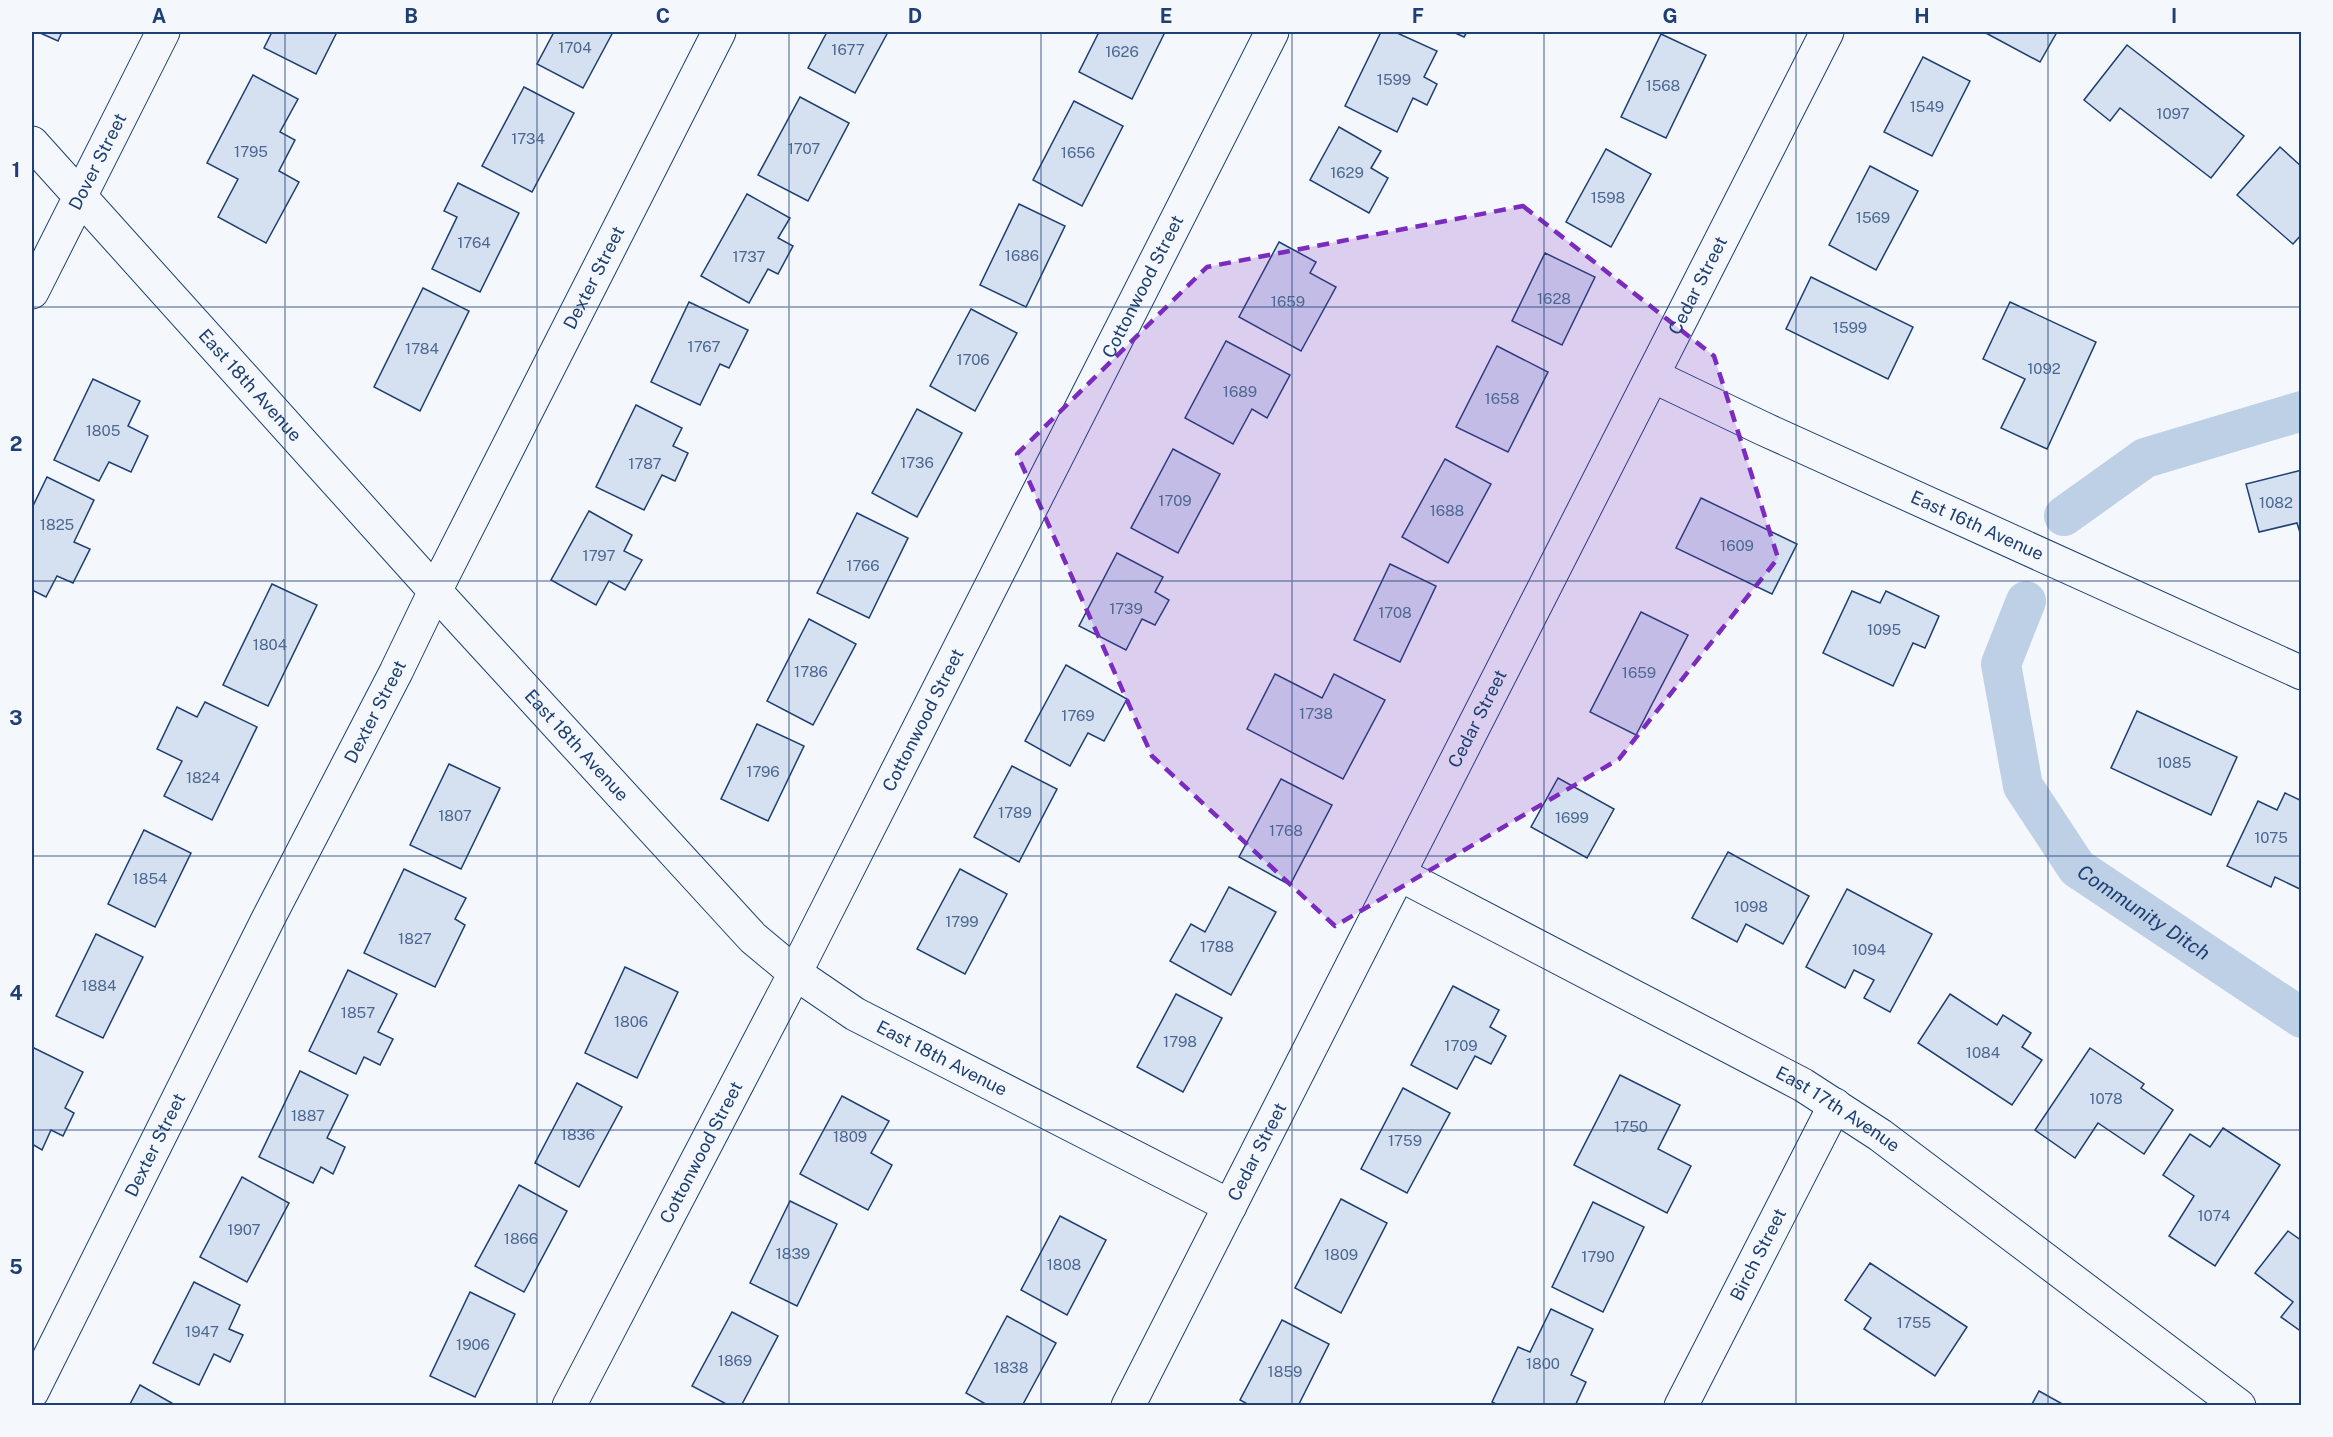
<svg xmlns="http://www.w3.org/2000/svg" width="2333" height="1437" viewBox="0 0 2333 1437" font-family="'Public Sans',sans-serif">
	<rect width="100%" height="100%" fill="#f4f7fb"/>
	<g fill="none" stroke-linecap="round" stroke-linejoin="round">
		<g stroke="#bed0e5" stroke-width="40">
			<path d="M2064,516L2145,458L2302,411"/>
			<path id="s1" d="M2026,601L2001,664L2023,786L2077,868L2302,1018"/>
		</g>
	</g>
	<g fill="#d5e0f0" stroke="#1d3f73" stroke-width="1.5">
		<path d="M38,32H62L58,41Z"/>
		<path d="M272,32H337L316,74L264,48Z"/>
		<path d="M554,32H613L583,88L537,64Z"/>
		<path d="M827,32H888L855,93L808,68Z"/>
		<path d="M1099,32H1165L1132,99L1079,72Z"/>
		<path d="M1381,32H1395L1437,51L1424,77L1437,84L1427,105L1413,98L1397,132L1345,106Z"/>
		<path d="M1453,32H1467L1464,37Z"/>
		<path d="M1984,32H2057L2040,62Z"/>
		<path d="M1661,34L1706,55L1666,138L1621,117Z"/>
		<path d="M2127,45L2244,136L2211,178L2120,108L2110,121L2084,100Z"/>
		<path d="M1923,57L1970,81L1932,156L1884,132Z"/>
		<path d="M253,75L298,99L280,132L295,140L279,171L299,182L266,243L218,217L238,179L207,163Z"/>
		<path d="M524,87L574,113L532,192L482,166Z"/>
		<path d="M800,97L849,123L808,201L758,175Z"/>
		<path d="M1074,101L1123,126L1082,206L1033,180Z"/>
		<path d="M1339,127L1381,151L1371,168L1388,178L1369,213L1310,180Z"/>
		<path d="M2280,147L2302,167V234L2293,244L2237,195Z"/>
		<path d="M1606,149L1651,174L1611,247L1566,222Z"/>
		<path d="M1870,166L1918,191L1876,270L1829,245Z"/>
		<path d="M458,183L519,213L480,292L432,269L457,217L444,211Z"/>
		<path d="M747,194L790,218L778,238L793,246L778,274L768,269L749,303L701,276Z"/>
		<path d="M1019,204L1065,226L1026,307L980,285Z"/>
		<path d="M1279,242L1316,262L1310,273L1336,287L1301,351L1239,317Z"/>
		<path d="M1545,253L1595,277L1562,345L1512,321Z"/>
		<path d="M1811,277L1913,327L1888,379L1786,329Z"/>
		<path d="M423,288L469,311L420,411L374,387Z"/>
		<path d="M689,302L748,330L729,368L720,364L700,405L651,382Z"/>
		<path d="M2010,302L2096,342L2047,449L2001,428L2025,379L1983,359Z"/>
		<path d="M971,309L1017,333L975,411L930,386Z"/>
		<path d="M1226,341L1290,375L1267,418L1252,409L1233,444L1185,418Z"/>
		<path d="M1497,346L1548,372L1508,452L1456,427Z"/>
		<path d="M93,379L140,401L128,426L148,436L131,472L109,462L99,481L54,460Z"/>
		<path d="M636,405L682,428L673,446L688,453L675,481L662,475L644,510L596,487Z"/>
		<path d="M917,409L962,433L917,517L872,493Z"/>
		<path d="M1173,449L1220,474L1178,553L1131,528Z"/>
		<path d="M1445,459L1491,484L1448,563L1402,537Z"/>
		<path d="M2302,470V539L2297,523L2259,532L2246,484Z"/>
		<path d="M47,477L94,500L74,542L90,549L73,583L57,576L46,597L32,590V508Z"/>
		<path d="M1701,498L1797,544L1772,594L1676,548Z"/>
		<path d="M589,511L632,535L624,551L642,560L625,590L609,581L596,605L551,580Z"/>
		<path d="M857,513L908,538L869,618L817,593Z"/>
		<path d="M1117,553L1163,577L1155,592L1169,600L1155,625L1142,619L1126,650L1079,626Z"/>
		<path d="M1390,564L1436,586L1400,662L1354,640Z"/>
		<path d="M272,584L317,605L268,706L223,685Z"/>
		<path d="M1852,591L1880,603L1886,591L1939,616L1925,648L1913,643L1893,686L1823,653Z"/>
		<path d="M1641,612L1688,635L1636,735L1590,712Z"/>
		<path d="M809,619L856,644L813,725L767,701Z"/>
		<path d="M1066,665L1127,699L1104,741L1088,733L1070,766L1025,741Z"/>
		<path d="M1275,674L1322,698L1334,674L1385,700L1343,779L1247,729Z"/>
		<path d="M205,702L257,727L212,820L164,796L182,761L157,749L177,707L197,717Z"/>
		<path d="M2137,711L2237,757L2211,815L2111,768Z"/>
		<path d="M757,724L804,746L768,821L721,799Z"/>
		<path d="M449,764L500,788L461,869L410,845Z"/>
		<path d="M1012,766L1057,789L1019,862L974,837Z"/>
		<path d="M1558,778L1614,809L1587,858L1531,827Z"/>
		<path d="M1281,779L1332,805L1290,885L1239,857Z"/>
		<path d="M2285,793L2302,801V890L2275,877L2271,887L2227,866L2258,801L2277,810Z"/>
		<path d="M144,830L191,853L155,927L108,904Z"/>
		<path d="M1728,852L1809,896L1783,944L1746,924L1737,942L1692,918Z"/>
		<path d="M404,869L466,898L455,919L465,925L435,987L364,953Z"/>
		<path d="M960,869L1007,894L965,974L917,949Z"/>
		<path d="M1229,887L1276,912L1231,995L1170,961L1191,924L1205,932Z"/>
		<path d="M1847,889L1932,934L1890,1012L1864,998L1874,980L1854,970L1845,988L1806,967Z"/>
		<path d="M96,934L143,957L103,1038L56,1016Z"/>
		<path d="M625,967L678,992L637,1078L585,1053Z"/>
		<path d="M348,970L397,994L378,1032L393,1039L380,1065L364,1057L356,1074L309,1051Z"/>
		<path d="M1453,986L1499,1010L1490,1027L1506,1036L1491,1064L1475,1056L1457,1089L1411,1065Z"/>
		<path d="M1176,994L1222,1018L1183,1092L1137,1067Z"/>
		<path d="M1950,994L1997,1025L2003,1015L2031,1033L2022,1047L2042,1060L2012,1105L1918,1043Z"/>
		<path d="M32,1047L83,1072L65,1108L74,1113L63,1136L51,1130L42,1150L32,1144Z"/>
		<path d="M2090,1048L2144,1084L2141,1088L2173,1110L2144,1154L2098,1123L2075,1158L2035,1130Z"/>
		<path d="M300,1071L348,1095L327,1138L345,1147L333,1174L321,1167L313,1183L259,1157Z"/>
		<path d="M1620,1075L1680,1105L1658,1149L1691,1166L1667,1213L1574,1165Z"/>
		<path d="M577,1083L622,1107L579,1187L535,1163Z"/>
		<path d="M1403,1088L1450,1113L1407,1193L1361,1169Z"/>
		<path d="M842,1096L889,1121L871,1153L892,1165L868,1210L800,1174Z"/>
		<path d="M2223,1128L2280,1165L2215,1266L2169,1236L2194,1196L2163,1175L2190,1134L2210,1147Z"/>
		<path d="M242,1177L289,1203L247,1282L200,1257Z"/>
		<path d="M519,1185L567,1211L524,1292L475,1266Z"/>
		<path d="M1341,1199L1387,1223L1341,1313L1295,1288Z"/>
		<path d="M790,1201L837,1224L797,1306L750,1283Z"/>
		<path d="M1593,1202L1644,1227L1603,1312L1552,1287Z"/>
		<path d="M1060,1216L1106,1240L1067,1315L1021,1290Z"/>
		<path d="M2288,1231L2302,1241V1332L2281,1317L2293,1302L2255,1273Z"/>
		<path d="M1870,1263L1967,1327L1935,1376L1864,1329L1871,1318L1845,1300Z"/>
		<path d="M194,1282L240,1305L229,1329L243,1335L230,1362L214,1354L199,1385L153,1363Z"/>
		<path d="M470,1292L515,1314L475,1397L430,1376Z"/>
		<path d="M1551,1309L1593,1329L1571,1375L1586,1382L1575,1406H1500L1492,1402L1518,1347L1530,1352Z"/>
		<path d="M732,1312L778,1336L741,1406H730L692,1386Z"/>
		<path d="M1007,1316L1056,1343L1022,1406H989L966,1393Z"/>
		<path d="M1282,1320L1329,1344L1298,1406H1251L1240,1400Z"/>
		<path d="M140,1385L177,1406H129Z"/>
		<path d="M2039,1391L2066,1406H2031Z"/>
	</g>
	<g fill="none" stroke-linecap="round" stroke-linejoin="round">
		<defs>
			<g id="minor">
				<path id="s2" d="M32,143L435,591L753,938L795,973L855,1014L1230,1206"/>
				<path id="s3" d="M32,292L163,32"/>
				<path id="s4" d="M1653,376L1764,429L2302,673"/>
				<path id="s5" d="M1399,874L1803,1085L1880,1135L2239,1406"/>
				<path id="s6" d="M32,1392L268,919L396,672L435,591L719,32"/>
				<path id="s7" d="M569,1406L795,973L1272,32"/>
				<path id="s8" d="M1128,1406L1827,32"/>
				<path id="s9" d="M1681,1406L1835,1105"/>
			</g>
		</defs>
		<use href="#minor" stroke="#1d3f73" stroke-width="35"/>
		<use href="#minor" stroke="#f4f7fb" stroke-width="33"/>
	</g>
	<path fill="#7b2cbf" fill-opacity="0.2" stroke="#7b2cbf" stroke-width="4.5" stroke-dasharray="12 8" stroke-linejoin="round" d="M1523,206L1714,356L1778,558L1619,759L1335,926L1152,756L1017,454L1207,267Z"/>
	<path fill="none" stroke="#1d3f73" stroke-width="1.5" stroke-opacity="0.55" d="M285,32V1406M537,32V1406M789,32V1406M1041,32V1406M1292,32V1406M1544,32V1406M1796,32V1406M2048,32V1406M32,307H2302M32,581H2302M32,856H2302M32,1130H2302"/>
	<g text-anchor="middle" stroke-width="4.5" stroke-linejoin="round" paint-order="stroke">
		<g font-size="15" fill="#4b6792">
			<text x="575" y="53">1704</text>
			<text x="848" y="55">1677</text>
			<text x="1122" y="57">1626</text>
			<text x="1394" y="85">1599</text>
			<text x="1663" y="91">1568</text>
			<text x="1927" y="112">1549</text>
			<text x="2173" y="119">1097</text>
			<text x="528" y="144">1734</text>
			<text x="804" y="154">1707</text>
			<text x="251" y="157">1795</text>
			<text x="1078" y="158">1656</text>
			<text x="1347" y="178">1629</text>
			<text x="1608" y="203">1598</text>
			<text x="1873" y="223">1569</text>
			<text x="474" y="248">1764</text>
			<text x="1022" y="261">1686</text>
			<text x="749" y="262">1737</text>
			<text x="1554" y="304">1628</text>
			<text x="1288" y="307">1659</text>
			<text x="1850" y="333">1599</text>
			<text x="704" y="352">1767</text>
			<text x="422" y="354">1784</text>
			<text x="973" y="365">1706</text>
			<text x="2044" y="374">1092</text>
			<text x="1240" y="397">1689</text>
			<text x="1502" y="404">1658</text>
			<text x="103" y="436">1805</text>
			<text x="917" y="468">1736</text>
			<text x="645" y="469">1787</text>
			<text x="1175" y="506">1709</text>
			<text x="2276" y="508">1082</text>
			<text x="1447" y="516">1688</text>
			<text x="57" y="530">1825</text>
			<text x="1737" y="551">1609</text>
			<text x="599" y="561">1797</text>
			<text x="863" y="571">1766</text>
			<text x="1126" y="614">1739</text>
			<text x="1395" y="618">1708</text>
			<text x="1884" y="635">1095</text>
			<text x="270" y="650">1804</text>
			<text x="811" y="677">1786</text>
			<text x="1639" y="678">1659</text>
			<text x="1316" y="719">1738</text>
			<text x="1078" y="721">1769</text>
			<text x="2174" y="768">1085</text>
			<text x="763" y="777">1796</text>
			<text x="203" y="783">1824</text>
			<text x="1015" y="818">1789</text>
			<text x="455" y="821">1807</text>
			<text x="1572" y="823">1699</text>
			<text x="1286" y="836">1768</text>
			<text x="2271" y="843">1075</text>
			<text x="150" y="884">1854</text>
			<text x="1751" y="912">1098</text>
			<text x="962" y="927">1799</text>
			<text x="415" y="944">1827</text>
			<text x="1217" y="952">1788</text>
			<text x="1869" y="955">1094</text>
			<text x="99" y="991">1884</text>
			<text x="358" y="1018">1857</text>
			<text x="631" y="1027">1806</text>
			<text x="1180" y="1047">1798</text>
			<text x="1461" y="1051">1709</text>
			<text x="1983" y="1058">1084</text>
			<text x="2106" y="1104">1078</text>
			<text x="308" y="1121">1887</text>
			<text x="1631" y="1132">1750</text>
			<text x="578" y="1140">1836</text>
			<text x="850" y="1142">1809</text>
			<text x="1405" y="1146">1759</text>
			<text x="2214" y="1221">1074</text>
			<text x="244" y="1235">1907</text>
			<text x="521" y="1244">1866</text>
			<text x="793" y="1259">1839</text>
			<text x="1341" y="1260">1809</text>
			<text x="1598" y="1262">1790</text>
			<text x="1064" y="1270">1808</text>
			<text x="1914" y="1328">1755</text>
			<text x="202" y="1337">1947</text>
			<text x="473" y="1350">1906</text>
			<text x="735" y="1366">1869</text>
			<text x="1543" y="1369">1800</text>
			<text x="1011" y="1373">1838</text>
			<text x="1285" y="1377">1859</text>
		</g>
		<g font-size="18" fill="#1d3f73" stroke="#f4f7fb">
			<text dy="6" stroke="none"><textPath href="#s3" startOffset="146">Dover Street</textPath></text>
			<text dy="6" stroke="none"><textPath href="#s6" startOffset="1248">Dexter Street</textPath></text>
			<text dy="6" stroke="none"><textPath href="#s7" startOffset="1258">Cottonwood Street</textPath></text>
			<text dy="6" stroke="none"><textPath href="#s8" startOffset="1257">Cedar Street</textPath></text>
			<text dy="6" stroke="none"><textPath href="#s2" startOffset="326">East 18th Avenue</textPath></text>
			<text dy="6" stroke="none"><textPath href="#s4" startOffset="357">East 16th Avenue</textPath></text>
			<text dy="6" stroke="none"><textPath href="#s6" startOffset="762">Dexter Street</textPath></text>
			<text dy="6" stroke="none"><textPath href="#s8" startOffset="771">Cedar Street</textPath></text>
			<text dy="6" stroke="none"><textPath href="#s7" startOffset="772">Cottonwood Street</textPath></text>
			<text dy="6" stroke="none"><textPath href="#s2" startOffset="812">East 18th Avenue</textPath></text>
			<text dy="6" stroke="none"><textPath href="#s2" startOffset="1298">East 18th Avenue</textPath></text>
			<text dy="6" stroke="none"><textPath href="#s5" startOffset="498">East 17th Avenue</textPath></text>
			<text dy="6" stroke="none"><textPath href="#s6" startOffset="276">Dexter Street</textPath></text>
			<text dy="6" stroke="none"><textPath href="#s7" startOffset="286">Cottonwood Street</textPath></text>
			<text dy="6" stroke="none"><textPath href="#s8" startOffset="285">Cedar Street</textPath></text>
			<text dy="6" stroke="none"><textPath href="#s9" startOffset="170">Birch Street</textPath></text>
		</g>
		<g font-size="20" font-style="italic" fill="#1d3f73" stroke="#f4f7fb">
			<text dy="7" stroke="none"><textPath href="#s1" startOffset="370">Community Ditch</textPath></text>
		</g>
	</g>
	<rect width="2333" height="1437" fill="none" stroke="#f4f7fb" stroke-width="66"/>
	<rect x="33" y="33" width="2267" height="1371" fill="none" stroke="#1d3f73" stroke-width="2"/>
	<g font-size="20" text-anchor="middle" font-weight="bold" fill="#1d3f73">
		<text x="159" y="23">A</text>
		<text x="411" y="23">B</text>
		<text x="663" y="23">C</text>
		<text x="915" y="23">D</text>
		<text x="1166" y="23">E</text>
		<text x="1418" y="23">F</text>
		<text x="1670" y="23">G</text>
		<text x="1922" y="23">H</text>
		<text x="2174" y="23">I</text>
		<text x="16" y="177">1</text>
		<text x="16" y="451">2</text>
		<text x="16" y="725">3</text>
		<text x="16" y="1000">4</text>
		<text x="16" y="1274">5</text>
	</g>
</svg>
